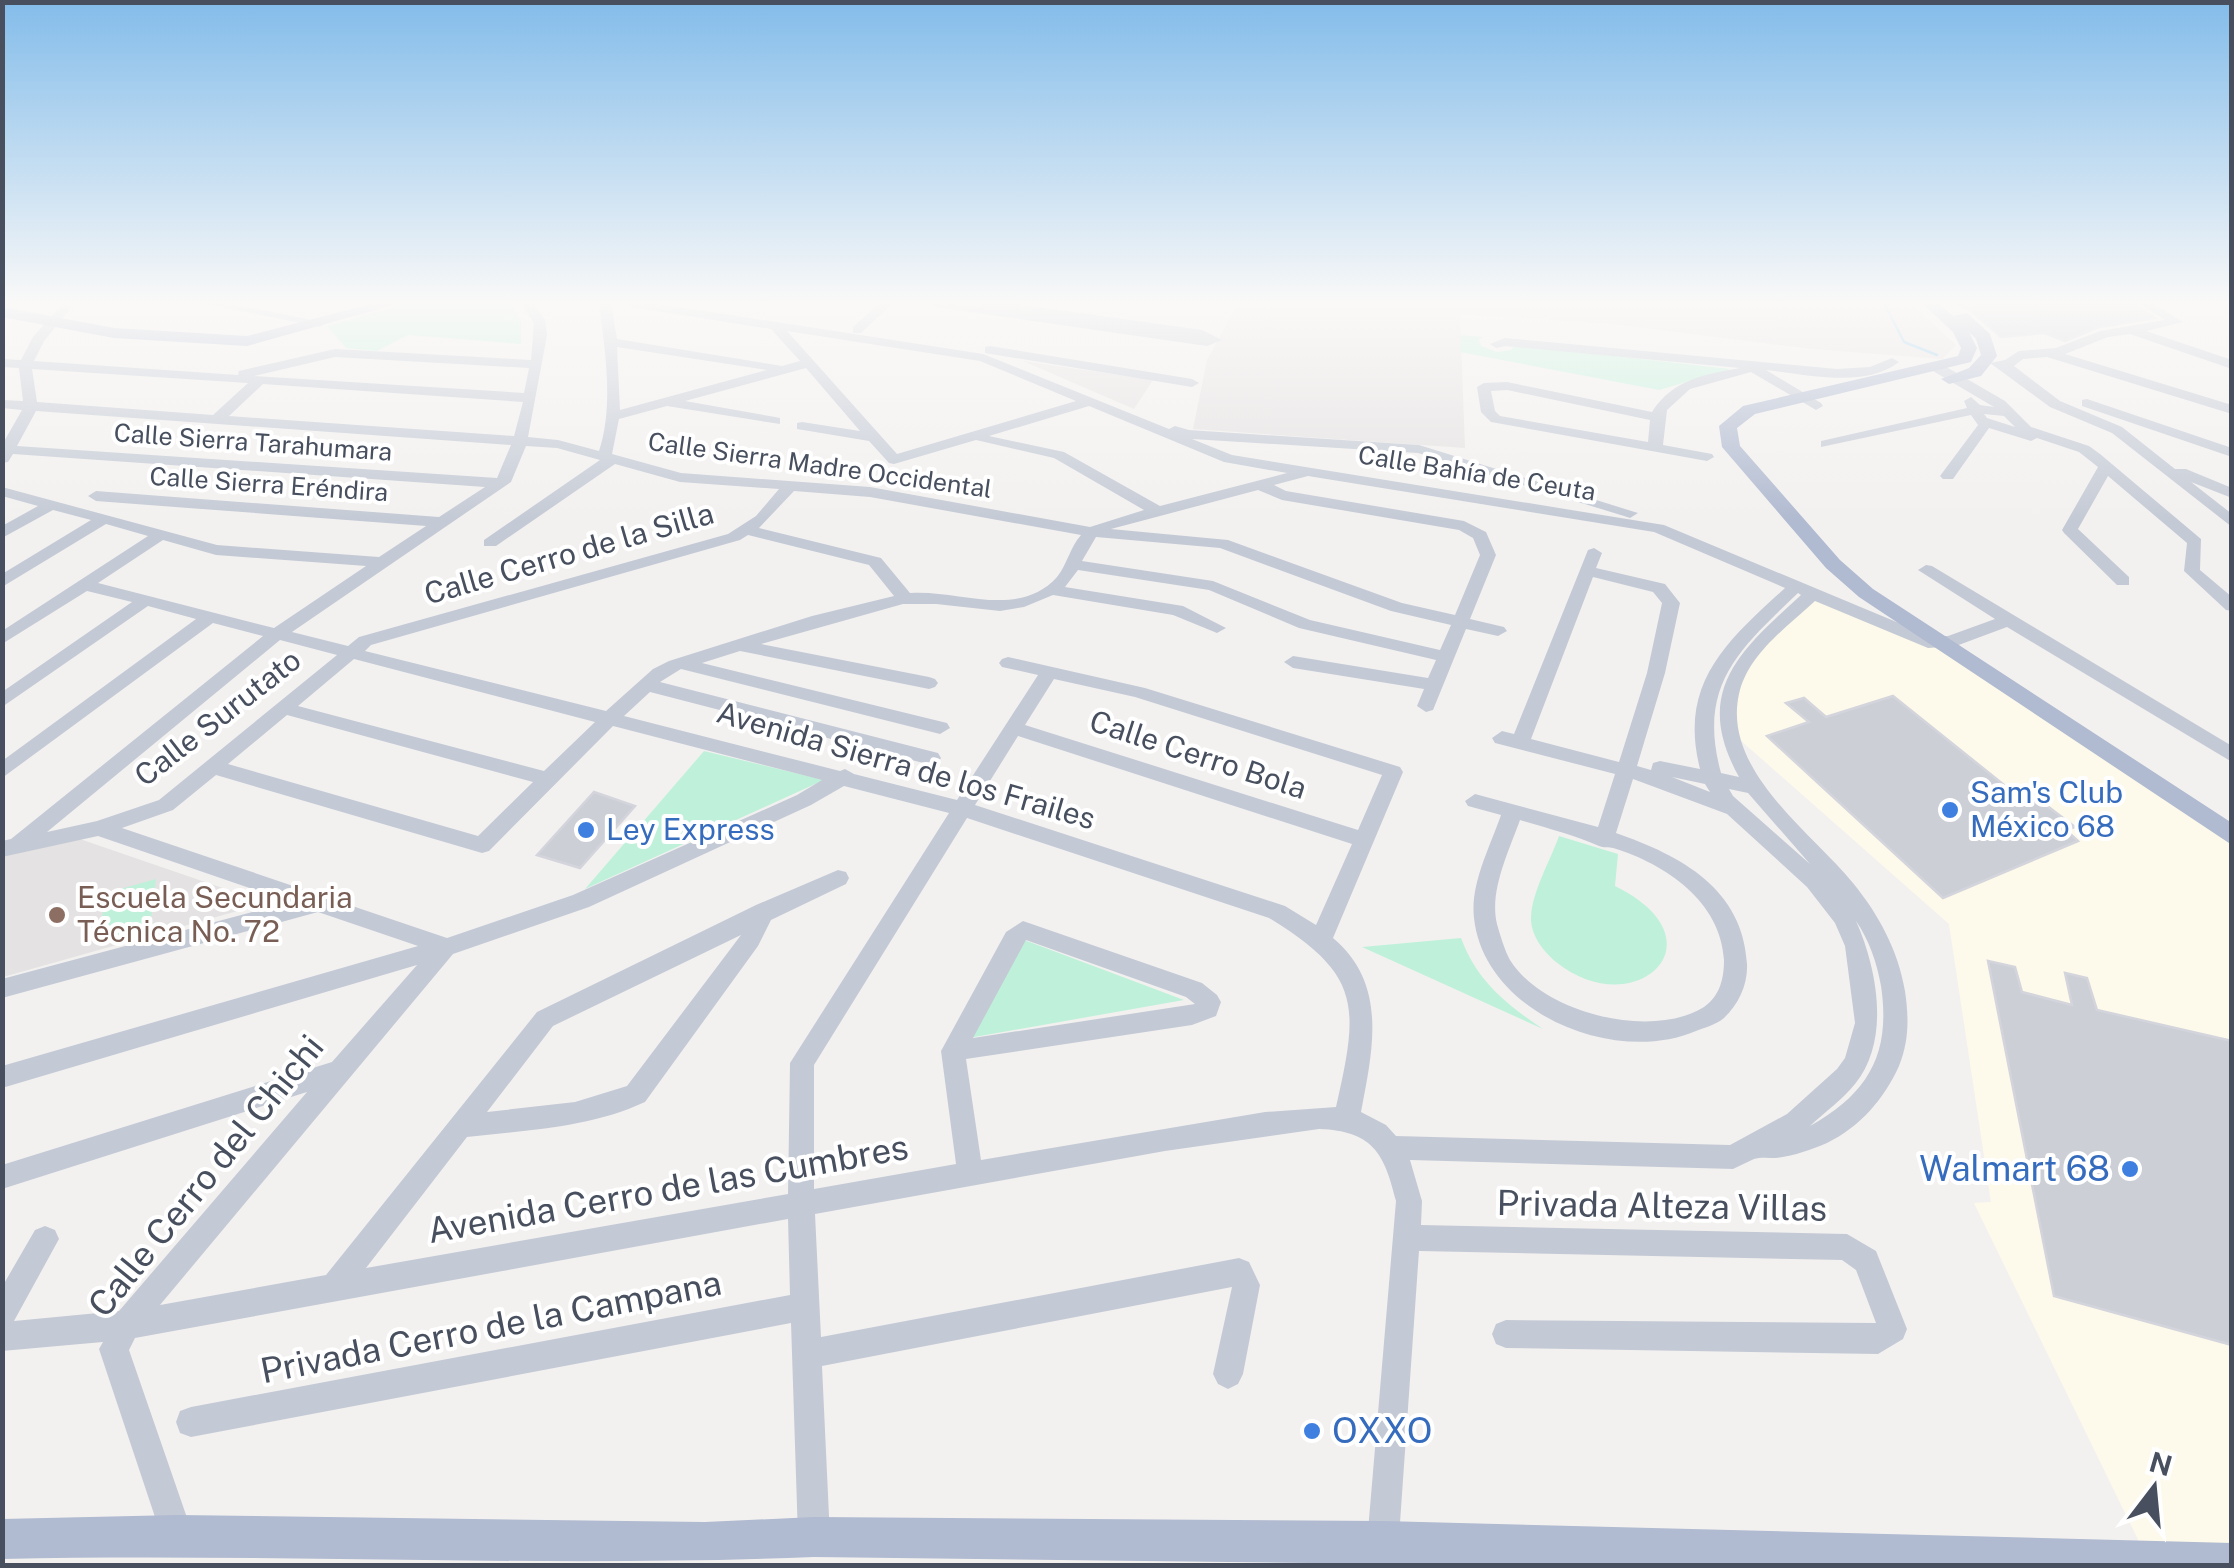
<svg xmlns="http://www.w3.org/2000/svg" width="2234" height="1568" viewBox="0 0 2234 1568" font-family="'Public Sans',sans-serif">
	<rect width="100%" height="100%" fill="#f3f1f0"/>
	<path fill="#fdfaeb" d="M1811,595L1950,650L2231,836V1565L2149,1562L1974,1203L1991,1202L1949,924L1730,731L1739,667Z"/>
	<g fill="#e4e2e2">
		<path d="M1238,303H1910L1956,345L1942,359L1812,349L1612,324L1460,314L1465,448L1193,429L1207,360Z"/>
		<path d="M1023,361L1153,380L1134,409Z"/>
		<path d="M74,837L266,903L3,977V856Z"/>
	</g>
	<g fill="#bff1da">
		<path d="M410,303H510L521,321V344L408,335L377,351L346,348L327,326Z"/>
		<path d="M1460,335L1483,337L1479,340L1481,346L1497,352L1511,350L1514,345L1730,369L1659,390L1460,352Z"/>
		<path d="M704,751L824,780L585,889Z"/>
		<path d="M1559,836L1618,854L1615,886C1727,941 1634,1025 1556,962C1543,951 1530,935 1531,916C1533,890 1550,861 1559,836Z"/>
		<path d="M156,879L150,926L98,941L106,893Z"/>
		<path d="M1019,938L1184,1000L969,1038Z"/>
		<path d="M1461,938C1477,981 1506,1004 1543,1029L1362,947Z"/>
	</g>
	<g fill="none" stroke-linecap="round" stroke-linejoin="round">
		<path stroke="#8bc9ee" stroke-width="2.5" d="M1884,303L1904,342L1937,355"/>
	</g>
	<g fill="#cccfd6" stroke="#d4d5dc" stroke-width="2.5">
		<path d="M1954,303H2133L2155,318L2099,327L2065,341L2044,333L2001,337L1970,310Z"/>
		<path d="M1893,696L2014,793L2025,789L2075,827L2066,830L2078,841L1943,898L1767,736L1809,722L1786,703L1804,698L1826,717Z"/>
		<path d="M594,792L635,806L580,868L537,855Z"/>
		<path d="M1988,961L2015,967L2022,992L2072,1005L2065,973L2087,978L2097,1010L2232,1041V1345L2054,1296Z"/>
	</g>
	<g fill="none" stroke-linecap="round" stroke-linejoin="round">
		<g fill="#c4cad5" fill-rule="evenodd">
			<path d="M63,303H75L44,341L34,361L238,375L239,371L335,349L531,360L534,323L521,303H533L545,320L547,335L528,437L558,440L599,451C614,405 605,351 599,303H611L617,339L782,366L800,361L771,329L632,307L626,303H653L983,354L1169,429L1175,426L1189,430L1419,445L1638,513L1630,518L1624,516L1418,453L1192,439L1232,455L1664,525L1930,636H1948L1995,619L1918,570L1926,565L1932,566L2232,746V762L2007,627L1956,646L1928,648L1815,601C1787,627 1748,654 1739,694C1722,770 1811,832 1853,883C1879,915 1898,950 1905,991C1909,1018 1909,1041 1899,1066C1884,1099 1860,1127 1827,1143C1811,1150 1793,1156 1776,1158C1769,1158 1760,1157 1754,1159C1747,1162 1740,1166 1733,1169L1410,1160L1422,1201L1421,1225L1847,1234L1876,1251L1907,1329L1903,1339L1878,1354L1506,1348L1496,1344L1492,1334L1496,1324L1506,1320L1876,1323L1856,1270L1842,1260L1419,1251L1397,1566H1365L1396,1201C1384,1152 1372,1131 1319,1129L1165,1151L815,1214L821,1337L1239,1258L1249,1262L1260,1285L1243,1374L1238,1384L1228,1389L1218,1384L1213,1374L1232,1287L822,1366L830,1537L825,1548L814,1553L803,1548L798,1537L791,1323L191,1437L180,1433L176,1422L180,1411L191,1407L790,1295L788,1219L135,1338L129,1350L193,1535L188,1546L177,1551L166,1546L161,1535L99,1349L103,1342L2,1351V1287L35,1230L45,1226L55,1230L59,1239L14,1321L119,1311L307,1092L2,1189V1165L332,1062L417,965L2,1088V1066L418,946L318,912L2,998V979L290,902L98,836L2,857V841L11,839L263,636L213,623L2,778V761L196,619L148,606L2,707V692L132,602L87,591L2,644V631L148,536L106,524L2,587V574L91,520L53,510L2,538V526L38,506L2,496V487L217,545L379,557L426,526L96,501L88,496L96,491L439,517L485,487L13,454L8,462L2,463V445L22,410L2,408V400L23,401L19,368L2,367V359L21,360L33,337ZM787,331L980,361L1076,401L897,454ZM617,347L767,370L620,410ZM335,357L529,368L524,393L254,376ZM806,368L860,431L802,422L797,423V429L869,441L889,463L894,464L976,440L1054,458L1144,510L1090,527L870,487L681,473L612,454L619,419L667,406L780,424V418L775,417L685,401ZM32,369L248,383L213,415L37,402ZM263,384L523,402L514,436L229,416ZM1089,406L1224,462L1287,473L1160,506L1064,452L989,436ZM36,411L511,445L497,478L17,446ZM526,446L557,448L600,460L484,540V546H496L615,464L680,482L779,489L756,516L728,534L359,637L348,646L292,632L511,482ZM1308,476L1654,532L1785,588C1727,641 1678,683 1700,769L1660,761L1653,763L1651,770L1637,766L1665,673L1680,603L1665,584L1596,568L1602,553L1594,548L1588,550L1514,734L1502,731L1492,738L1495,743L1615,774L1598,827L1475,794L1465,801L1468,806L1501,815C1490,847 1470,884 1474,918C1484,1013 1615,1066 1696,1031C1704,1028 1717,1024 1724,1018C1739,1004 1748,984 1747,964C1743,889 1682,856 1616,833L1633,779L1727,814L1807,887L1835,923L1845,946L1855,1023L1845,1058L1837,1069L1787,1114L1730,1145L1396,1136L1386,1125L1361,1112C1373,1049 1388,984 1333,938L1403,772L1400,767L1145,688L1008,657L1002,659L999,663L1002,667L1038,675L957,800L854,774L845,769L840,771L624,716L650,692L931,765L938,763L941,758L938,753L660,682L681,669L940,734L950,728L947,723L702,663L740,651L929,689L935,687L938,683L935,679L929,677L761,644L903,604H936L1000,611L1024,607L1053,595L1173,615L1217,633L1226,628L1183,606L1065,587L1078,570L1209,590L1299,628L1436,660L1428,678L1293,656L1284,662L1293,668L1424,689L1417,706L1426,712L1433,710L1466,629L1498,636L1507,631L1504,627L1470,619L1496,555L1486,532L1464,521L1286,491L1274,485ZM1258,490L1282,500L1459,530L1473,538L1480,555L1455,615L1402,603L1228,540L1111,529ZM794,491L870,497L1081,535C1070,547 1067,565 1057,577C1018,620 958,589 910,593L881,558L759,528ZM748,535L869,565L894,596L812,616L669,661L653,669L606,711L365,651L371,645L740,540ZM1096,537L1220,548L1391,611L1451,625L1440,650L1310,620L1213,581L1082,561ZM163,540L216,555L366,566L274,628L98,583ZM1593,577L1653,592L1662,603L1647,673L1619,762L1531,739ZM1798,593L1801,595C1741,650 1691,691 1739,777L1721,773C1697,685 1739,650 1798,593ZM280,640L337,655L159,800L97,821L47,832ZM354,659L595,722L544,771L298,706ZM1054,679L1135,697L1382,775L1358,830L1025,725ZM287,715L533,782L478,836L228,764ZM613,726L822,780L797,795L573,895L447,938L122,828L173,810L216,775L482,853L489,851ZM1018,736L1352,844L1316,925L1285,906L975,805ZM1672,777L1705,784L1710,792ZM844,786L949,813L790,1063L788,1194L366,1268L467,1137C528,1130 589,1128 645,1102L758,946L771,920L846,884L849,878L846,872L838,870L756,905L537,1012L326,1275L160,1305L453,954L589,907L811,805ZM1729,789L1748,793L1810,864L1733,796ZM967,818L1269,918C1362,975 1359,1006 1336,1107L1265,1112L981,1160L966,1059L1192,1025L1216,1016L1221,1002L1217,995L1202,983L1023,921L1006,932L941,1051L956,1164L814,1189V1065ZM1520,820C1547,828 1574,835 1599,846C1603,848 1609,847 1613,848C1666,864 1721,902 1724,960C1724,978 1720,996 1704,1007C1651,1040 1543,1013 1510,960C1505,951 1500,935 1497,924C1489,891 1509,851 1520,820ZM1856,921C1869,940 1877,963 1881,986C1891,1053 1869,1093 1810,1126C1825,1112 1843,1099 1855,1084C1891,1040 1877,968 1856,921ZM741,935L627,1086L575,1102L487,1112L553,1026ZM1026,940L1186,997L1195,1004L973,1038Z"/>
			<path d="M202,303H227L326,323L320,327Z"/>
			<path d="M880,303H893L861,333H853V327Z"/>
			<path d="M931,303L981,306L979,303H1008L1202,330L1222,340L1207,346L937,307Z"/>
			<path d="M2138,303H2152L2183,322L2146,331L2232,360V369L2130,334L2108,337L2065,354L2232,405V414L2047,357L2023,359L2014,366L2060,401L2122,427L2175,469H2186L2232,488V498L2191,482L2232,514V527L2112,433L2050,407L1990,363L2005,360L2019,351L2056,348L2100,331L2165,320Z"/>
			<path d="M1505,338L1837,369L1870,367L1892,358L1899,362C1864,389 1807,374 1766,370L1821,403L1823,406L1816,410L1751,372L1690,389L1667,410L1663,445L1712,454L1714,457L1707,461L1491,422L1481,412L1477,387L1484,383L1507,382L1652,412C1672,380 1705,374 1740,368L1505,346L1496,348L1490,344ZM1507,390L1650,420L1648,442L1500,416L1495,411L1491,391Z"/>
			<path d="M990,346L1192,379L1199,383L1192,387L985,353V347Z"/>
			<path d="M1933,365H1943L2005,401L2031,427L2089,446L2100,454L2201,539L2200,570L2232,597V611L2226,610L2184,571L2187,543L2108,476L2078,529L2129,577V585H2117L2064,533L2062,530L2098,467L2079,452L2037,438L2031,441L1989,428L1953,479H1943L1940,476L1978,425L1971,415L1821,447V441L1967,408L1964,401L1971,397L1980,405L1994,407L1933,371ZM1984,414L2004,416L2015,427L1987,418Z"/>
			<path d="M2087,399L2232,448V457L2082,406V400Z"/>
		</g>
		<g fill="#b0bad0" fill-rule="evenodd">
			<path d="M375,303H400L247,346L114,338L2,317V307L114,328L247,336Z"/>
			<path d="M1922,303H1938L1953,316L1967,313L1990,334L1997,356L1981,376L1949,384L1941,379L1969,368L1981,355L1976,339L1969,332L1977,348L1971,362L1755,414L1737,428L1740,446L1840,560L1873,589L2232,823V845L1859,597L1826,568L1722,447L1719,426L1743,406L1958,356L1961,348L1953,332Z"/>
			<path d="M177,1515L705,1522L814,1517L1383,1521L2232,1543V1566H1552L814,1557C544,1568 273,1553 2,1559V1519Z"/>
		</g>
	</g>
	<linearGradient id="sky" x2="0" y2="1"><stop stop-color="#83bcea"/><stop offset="0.58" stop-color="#faf9f8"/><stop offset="1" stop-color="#faf9f8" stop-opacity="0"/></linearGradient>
	<rect width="2234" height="522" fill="url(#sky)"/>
	<g fill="#3f7fe0" stroke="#fff" stroke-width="4">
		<circle cx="1950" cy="810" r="10"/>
		<circle cx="586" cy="830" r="10"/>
		<circle cx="2130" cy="1169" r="10"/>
		<circle cx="1312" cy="1431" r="10"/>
	</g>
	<circle fill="#8d6e63" stroke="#fff" stroke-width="4" cx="57" cy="915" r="10"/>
	<g text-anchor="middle" stroke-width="8" stroke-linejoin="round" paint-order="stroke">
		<g font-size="25" fill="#48505f" stroke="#fff">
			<text transform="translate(253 442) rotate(4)" y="9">Calle Sierra Tarahumara</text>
			<text transform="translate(820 465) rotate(8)" y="9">Calle Sierra Madre Occidental</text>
			<text transform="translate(1477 473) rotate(9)" y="9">Calle Bahía de Ceuta</text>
			<text transform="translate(269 484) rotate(4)" y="9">Calle Sierra Eréndira</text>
		</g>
		<g font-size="30" fill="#48505f" stroke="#fff">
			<text transform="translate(569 554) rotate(-16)" y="10">Calle Cerro de la Silla</text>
			<text transform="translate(218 718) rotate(-38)" y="10">Calle Surutato</text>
			<text transform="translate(1198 755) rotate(18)" y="10">Calle Cerro Bola</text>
			<text transform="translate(906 766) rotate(16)" y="10">Avenida Sierra de los Frailes</text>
		</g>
		<g font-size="30" fill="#366cbe" stroke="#fff" text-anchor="start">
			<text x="1970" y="803">Sam's Club<tspan x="1970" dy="34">México 68</tspan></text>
			<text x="606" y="840">Ley Express</text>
		</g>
		<g font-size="30" fill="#785e54" stroke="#fff" text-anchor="start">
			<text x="77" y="908">Escuela Secundaria<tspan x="77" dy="34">Técnica No. 72</tspan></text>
		</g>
		<g font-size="35" fill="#366cbe" stroke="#fff" text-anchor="end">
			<text x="2110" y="1181">Walmart 68</text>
			<text x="1332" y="1443" text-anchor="start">OXXO</text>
		</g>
		<g font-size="35" fill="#48505f" stroke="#fff">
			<text transform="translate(206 1176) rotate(-51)" y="12">Calle Cerro del Chichi</text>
			<text transform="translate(668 1189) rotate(-10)" y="12">Avenida Cerro de las Cumbres</text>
			<text transform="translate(1662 1206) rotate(1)" y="12">Privada Alteza Villas</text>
			<text transform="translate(491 1327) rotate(-11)" y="12">Privada Cerro de la Campana</text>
		</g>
	</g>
	<rect width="2234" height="1568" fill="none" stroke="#48505f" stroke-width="10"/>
	<g transform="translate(2154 1488) rotate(16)" stroke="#ffffff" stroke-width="8" paint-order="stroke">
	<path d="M0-8L18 38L0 25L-18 38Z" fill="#48505f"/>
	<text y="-15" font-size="28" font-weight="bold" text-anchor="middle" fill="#48505f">N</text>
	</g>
</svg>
